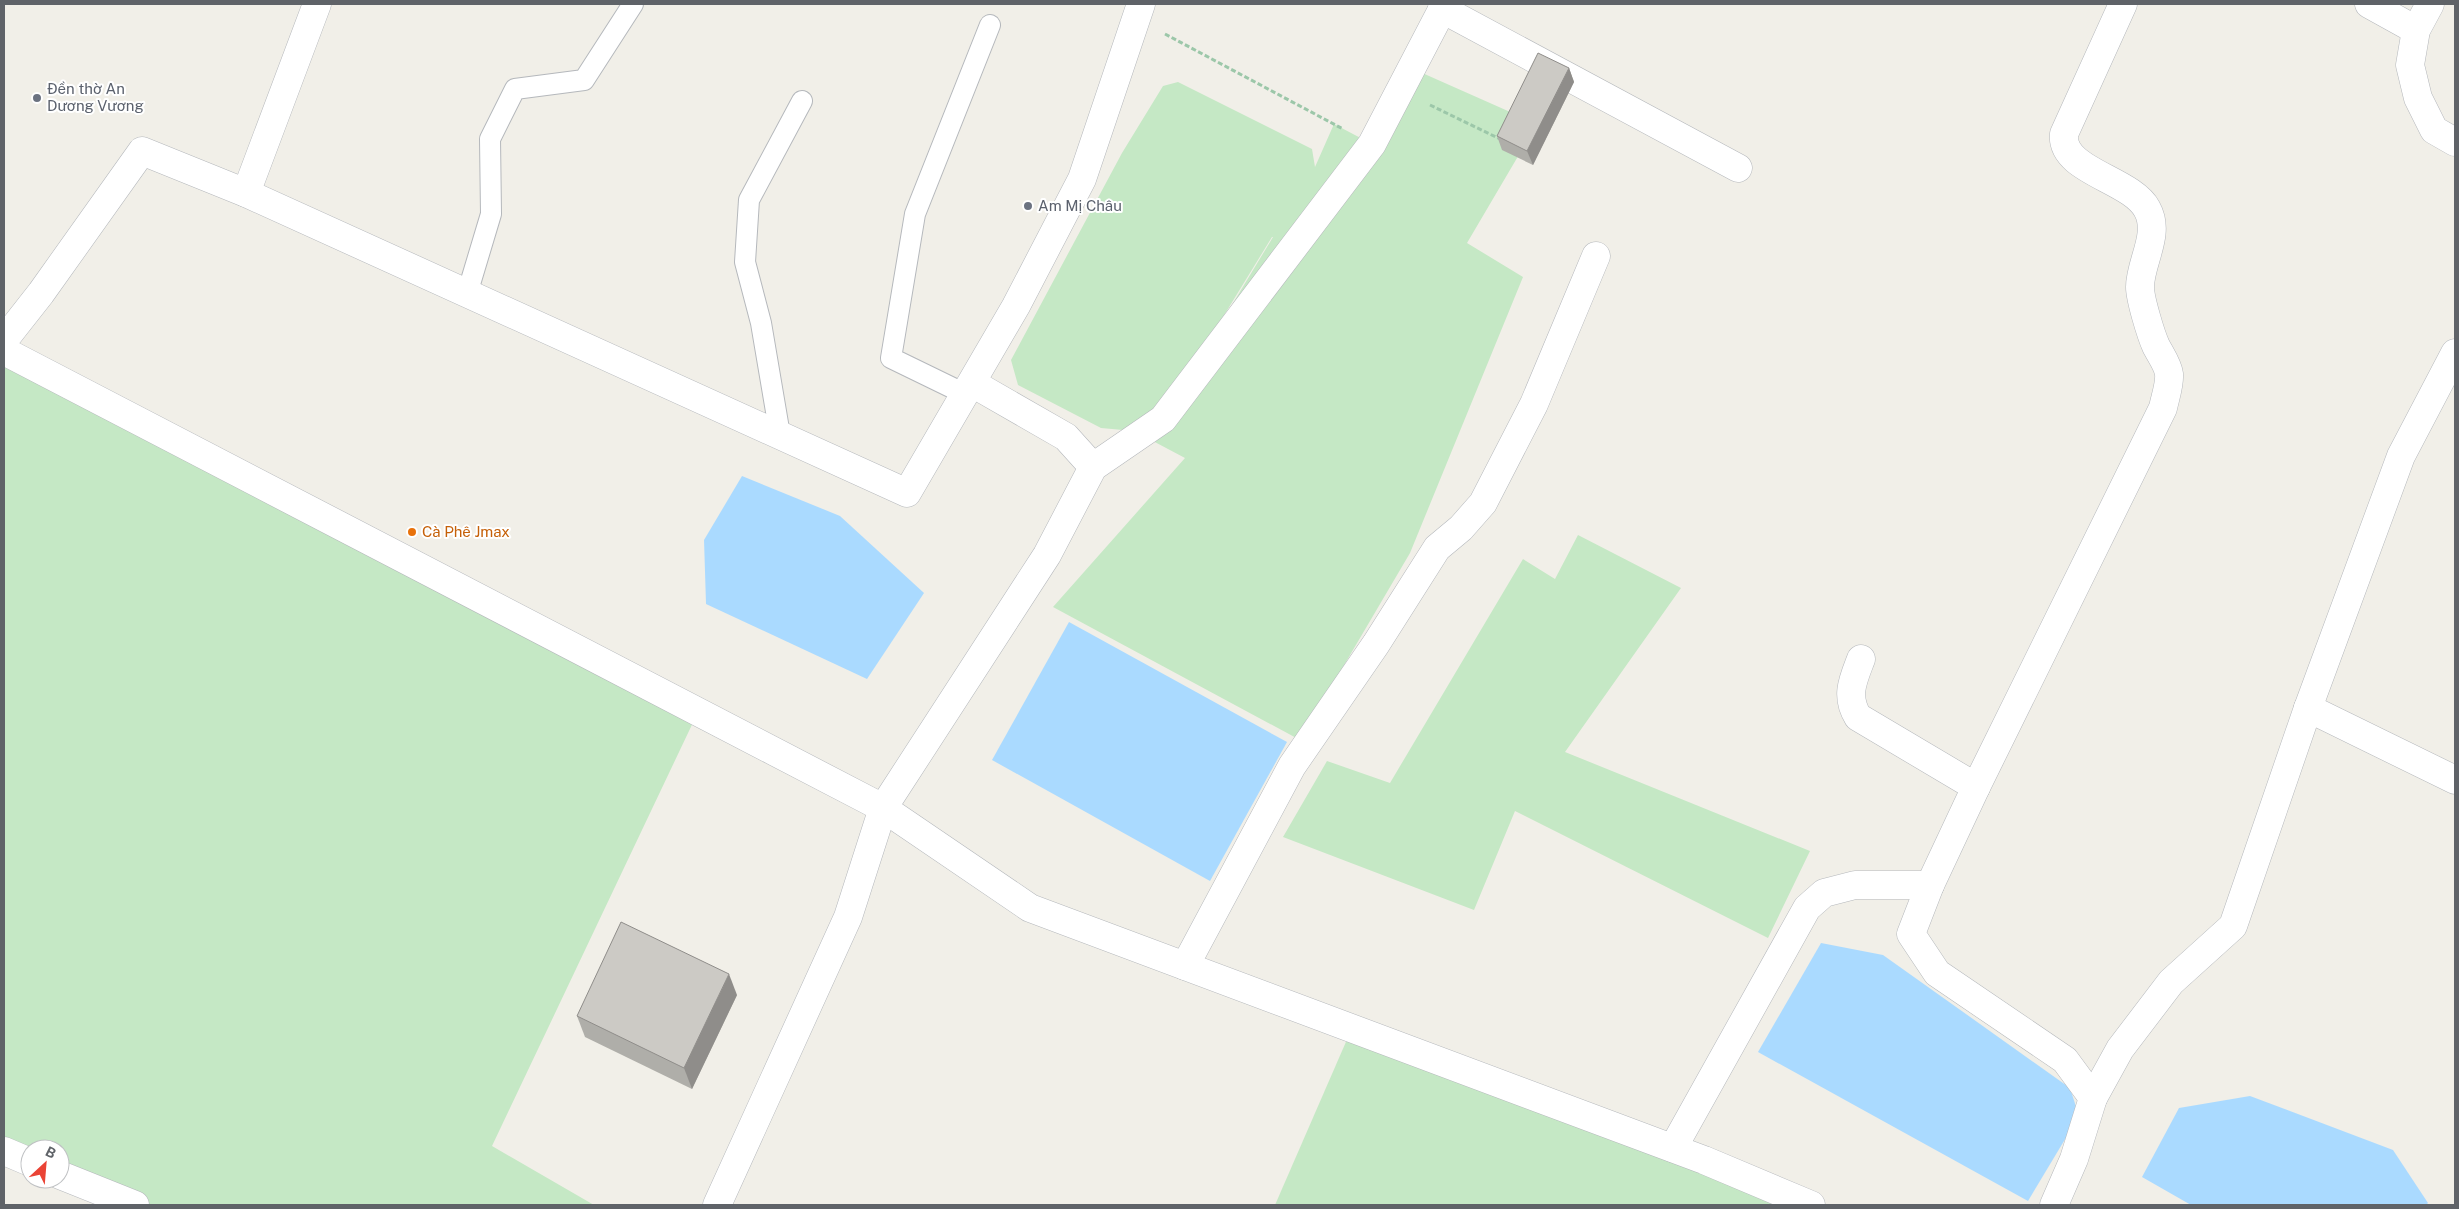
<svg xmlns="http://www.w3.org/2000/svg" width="2459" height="1209" viewBox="0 0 2459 1209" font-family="'Public Sans',sans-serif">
	<rect width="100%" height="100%" fill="#f1efe8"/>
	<g fill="#c5e8c5" fill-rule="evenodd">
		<path d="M1411,68L1537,124L1467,243L1523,277L1410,553L1300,740L1053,607L1185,458L1134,431L1101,428L1018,385L1011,360L1122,153L1163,86L1178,82L1312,149L1315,167L1334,124L1372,144ZM1272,237H1273L1163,419L1166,410Z"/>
		<path d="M4,351L698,712L492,1146L594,1205H138L60,1173V1149L4,1150Z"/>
		<path d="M1578,535L1681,588L1565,752L1810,851L1768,938L1515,811L1474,910L1283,837L1327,761L1390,783L1523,559L1555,579Z"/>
		<path d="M1352,1028L1804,1205H1275Z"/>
	</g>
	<g fill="#aadaff">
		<path d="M742,476L840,516L924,593L867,679L706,604L704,540Z"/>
		<path d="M1069,622L1287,742L1210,881L992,760Z"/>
		<path d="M1821,943L1883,955L2070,1088L2079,1116L2028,1201L1758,1052Z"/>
		<path d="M2250,1096L2393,1150L2428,1203L2426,1205H2191L2142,1177L2179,1108Z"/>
	</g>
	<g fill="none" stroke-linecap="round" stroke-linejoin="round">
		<defs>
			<g id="service">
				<path d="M467,294L491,214L490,139L515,89L584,80L633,4"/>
				<path d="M965,394L891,358L915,214L990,25"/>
				<path d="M780,435L761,323L745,262L749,200L802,101"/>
			</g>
			<g id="minor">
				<path d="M2369,4L2416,30"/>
				<path d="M2430,4L2416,30L2410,65L2418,98L2434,130L2455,142"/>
				<path d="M1442,9L1738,168"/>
				<path d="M246,193L317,4"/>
				<path d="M4,340L41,293L142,151L246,193L907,493L1016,306L1082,179L1141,4"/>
				<path d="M972,383L1066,437L1093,467"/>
				<path d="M1861,659C1853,680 1845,696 1858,717L1976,787"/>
				<path d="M2308,708L2455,780"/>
				<path d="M1185,966L1292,766L1376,644L1437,548L1461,528L1483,503L1534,404L1596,256"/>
				<path d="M2093,1098L2120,1049L2171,982L2233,926L2308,708L2401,456L2455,353"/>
				<path d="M1673,1148L1807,908L1824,893L1855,885H1930"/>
				<path d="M4,1151L30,1162"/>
				<path d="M60,1175L135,1205"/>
				<path d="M717,1205L848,917L883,808L1047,555L1093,467L1163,419L1372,144L1445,4"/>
				<path d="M2054,1205L2074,1159L2093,1098L2065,1060L1937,973L1911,934L1930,885L1976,787L2163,408C2165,398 2170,384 2169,374C2168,365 2160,354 2156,346C2151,335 2140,299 2140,287C2140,262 2161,234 2147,209C2131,179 2060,171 2064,134L2123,4"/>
			</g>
			<path id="tertiary" d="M4,351L883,808L1030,908L1704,1160L1811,1205"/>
		</defs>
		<use href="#service" stroke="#b5b8bc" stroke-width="22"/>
		<use href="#minor" stroke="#b5b8bc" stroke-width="29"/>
		<use href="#tertiary" stroke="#b5b8bc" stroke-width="29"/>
		<g stroke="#9cc7a9" stroke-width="3" stroke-dasharray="5 2.5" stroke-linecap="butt">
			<path d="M1165,34L1343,129"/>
			<path d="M1430,105L1500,139"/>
		</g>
		<use href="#service" stroke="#fff" stroke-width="20"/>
		<use href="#minor" stroke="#fff" stroke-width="28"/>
		<use href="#tertiary" stroke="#fff" stroke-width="28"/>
	</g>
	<g fill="#afaea9">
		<path d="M1569,68L1574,82L1533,165L1502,150L1497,136Z"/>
		<path d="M737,995L692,1089L585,1037L577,1016Z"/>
	</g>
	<g fill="#8f8d8a">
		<path d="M1569,68L1574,82L1533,165L1527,151Z"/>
		<path d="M729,974L737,995L692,1089L684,1068Z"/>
	</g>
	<g fill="#cccac5" stroke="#8f8d8a">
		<path d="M1538,53L1569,68L1527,151L1497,136Z"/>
		<path d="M621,922L729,974L684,1068L577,1016Z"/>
	</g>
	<g fill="#6b7280" stroke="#fff" stroke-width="2">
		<circle cx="37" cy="98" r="5"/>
		<circle cx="1028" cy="206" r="5"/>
	</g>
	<circle fill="#e8710a" stroke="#fff" stroke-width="2" cx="412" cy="532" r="5"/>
	<g text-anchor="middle" stroke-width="4" stroke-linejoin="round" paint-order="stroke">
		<g font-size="15" fill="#5b616d" stroke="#fff" text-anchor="start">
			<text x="47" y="94">Đền thờ An<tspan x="47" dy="17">Dương Vương</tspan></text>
			<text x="1038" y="211">Am Mị Châu</text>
		</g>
		<g font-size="15" fill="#c56008" stroke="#fff" text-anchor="start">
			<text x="422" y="537">Cà Phê Jmax</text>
		</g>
	</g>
	<rect width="2459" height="1209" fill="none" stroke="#5f6368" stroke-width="10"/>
	<g transform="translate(45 1164) rotate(26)"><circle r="24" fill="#ffffff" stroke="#bfc1c3"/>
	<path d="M0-4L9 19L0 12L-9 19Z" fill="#ea4335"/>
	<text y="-8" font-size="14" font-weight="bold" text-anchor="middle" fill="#5f6368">B</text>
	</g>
</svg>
